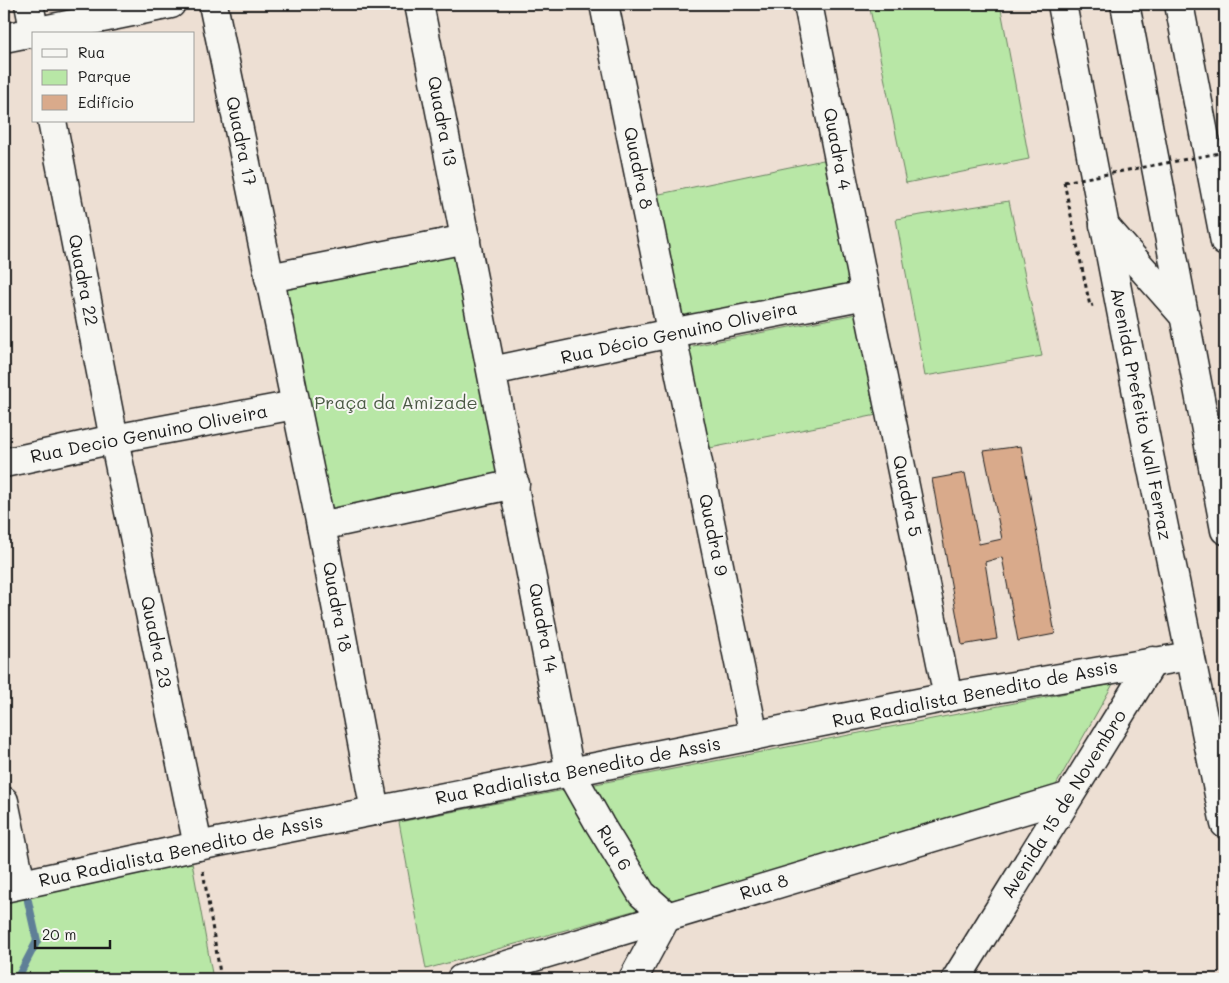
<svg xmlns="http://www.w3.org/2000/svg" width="1229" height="983" viewBox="0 0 1229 983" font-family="Mali,sans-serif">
	<rect width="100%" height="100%" fill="#eddfd3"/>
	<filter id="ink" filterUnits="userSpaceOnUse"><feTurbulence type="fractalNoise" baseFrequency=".02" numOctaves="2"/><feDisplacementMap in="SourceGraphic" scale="10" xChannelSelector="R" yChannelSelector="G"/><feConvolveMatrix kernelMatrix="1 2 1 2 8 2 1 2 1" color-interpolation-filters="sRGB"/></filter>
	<g filter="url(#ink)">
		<g fill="#b8e7a6" stroke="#6a8261">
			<path d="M869,4H1000L1029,159L906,183Z"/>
			<path d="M828,159L854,288L680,318L655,195Z"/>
			<path d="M1009,201L1042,356L925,376L896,219Z"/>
			<path d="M457,251L507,480L325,516L279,285Z"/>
			<path d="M856,314L877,415L710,448L688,347Z"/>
			<path d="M1113,684L1051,794L426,969L399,822Z"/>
			<path d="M191,857L213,979H4V899Z"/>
		</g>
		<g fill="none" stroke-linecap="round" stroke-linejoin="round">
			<path stroke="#5f7f97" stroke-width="8" d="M17,979L37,941L28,901"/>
		</g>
		<path fill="#d9aa8b" stroke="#1c1c1c" d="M1021,446L1055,634L1018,641L1002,557L985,562L997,639L962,645L932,479L965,473L979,544L1002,539L984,451Z"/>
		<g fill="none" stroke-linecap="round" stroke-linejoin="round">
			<defs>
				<g id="minor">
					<path d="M29,4L35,34"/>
					<path d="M213,4L321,526L375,811"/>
					<path d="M419,4L570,772L600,825L642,894L667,916L633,979"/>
					<path d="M604,4L754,736"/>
					<path d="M808,4L866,295L948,697"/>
					<path d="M4,38L171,4"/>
					<path d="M52,121L114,439L198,846"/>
					<path d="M269,278L466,239"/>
					<path d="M492,371L671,333L866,295"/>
					<path d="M4,463L114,439L295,405"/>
					<path d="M321,526L515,484"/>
					<path d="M4,801L21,884"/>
					<path d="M4,888L198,846L948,697L1190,656"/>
					<path d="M461,979L1067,797"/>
					<path d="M956,979L1153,661"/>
				</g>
				<path id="major" d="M1062,4L1147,445L1225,824"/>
				<g id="highway">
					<path d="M1125,4L1225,530"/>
					<path d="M1179,4L1225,242"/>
					<path d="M1104,225L1185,317"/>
				</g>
			</defs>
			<use href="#minor" stroke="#1c1c1c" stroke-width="31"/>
			<use href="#major" stroke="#1c1c1c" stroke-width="31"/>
			<use href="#highway" stroke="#1c1c1c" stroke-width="31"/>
			<g stroke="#1c1c1c" stroke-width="3" stroke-dasharray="4 4" stroke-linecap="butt">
				<path d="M1064,182L1090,306L1093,305"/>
				<path d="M203,871L221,979"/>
			</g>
			<use href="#minor" stroke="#f6f6f2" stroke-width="28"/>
			<use href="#major" stroke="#f6f6f2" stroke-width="28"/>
			<use href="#highway" stroke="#f6f6f2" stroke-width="28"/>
			<path stroke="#1c1c1c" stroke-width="3" stroke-dasharray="4 4" stroke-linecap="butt" d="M1064,182L1225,152"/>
		</g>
	</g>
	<g text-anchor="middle" stroke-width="4" stroke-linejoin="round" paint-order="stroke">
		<g font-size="18" fill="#1c1c1c" stroke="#f6f6f2">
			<text transform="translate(442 121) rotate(79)" y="6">Quadra 13</text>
			<text transform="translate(241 141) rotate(78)" y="6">Quadra 17</text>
			<text transform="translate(837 149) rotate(79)" y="6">Quadra 4</text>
			<text transform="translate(638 168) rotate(78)" y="6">Quadra 8</text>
			<text transform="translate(83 280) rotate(79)" y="6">Quadra 22</text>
			<text transform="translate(679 333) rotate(-12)" y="6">Rua Décio Genuino Oliveira</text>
			<text transform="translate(1141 414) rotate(79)" y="6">Avenida Prefeito Wall Ferraz</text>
			<text transform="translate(149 434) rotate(-11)" y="6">Rua Decio Genuino Oliveira</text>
			<text transform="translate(907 496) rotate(78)" y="6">Quadra 5</text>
			<text transform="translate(713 535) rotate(78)" y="6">Quadra 9</text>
			<text transform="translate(337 607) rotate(79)" y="6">Quadra 18</text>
			<text transform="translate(543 628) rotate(79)" y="6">Quadra 14</text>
			<text transform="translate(156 642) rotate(78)" y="6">Quadra 23</text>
			<text transform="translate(975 694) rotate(-11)" y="6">Rua Radialista Benedito de Assis</text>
			<text transform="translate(578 771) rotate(-11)" y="6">Rua Radialista Benedito de Assis</text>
			<text transform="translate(1064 804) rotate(-58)" y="6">Avenida 15 de Novembro</text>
			<text transform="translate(614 848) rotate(59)" y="6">Rua 6</text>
			<text transform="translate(181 851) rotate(-12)" y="6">Rua Radialista Benedito de Assis</text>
			<text transform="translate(764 887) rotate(-17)" y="6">Rua 8</text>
		</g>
		<g font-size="18" fill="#4b5945" stroke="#f6f6f2">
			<text x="396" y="409">Praça da Amizade</text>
		</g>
	</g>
	<rect width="1229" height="983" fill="none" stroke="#f6f6f2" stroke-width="20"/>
	<rect x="10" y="10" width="1209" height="963" fill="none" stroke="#1c1c1c" stroke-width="2" filter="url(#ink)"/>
	<rect x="32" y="32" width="162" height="90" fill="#f6f6f2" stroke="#9f9f9c"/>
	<rect x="42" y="49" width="25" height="8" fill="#f6f6f2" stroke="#9f9f9c"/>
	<text x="78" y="58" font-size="15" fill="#1c1c1c">Rua</text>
	<rect x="42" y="70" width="25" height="15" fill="#b8e7a6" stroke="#9f9f9c"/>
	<text x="78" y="82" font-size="15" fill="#1c1c1c">Parque</text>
	<rect x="42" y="95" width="25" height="15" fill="#d9aa8b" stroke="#9f9f9c"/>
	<text x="78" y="108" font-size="15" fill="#1c1c1c">Edifício</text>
	<path d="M35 940v8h75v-8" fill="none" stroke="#1c1c1c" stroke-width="2.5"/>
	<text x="42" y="940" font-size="15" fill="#1c1c1c" stroke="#f6f6f2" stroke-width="4" paint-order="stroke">20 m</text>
</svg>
